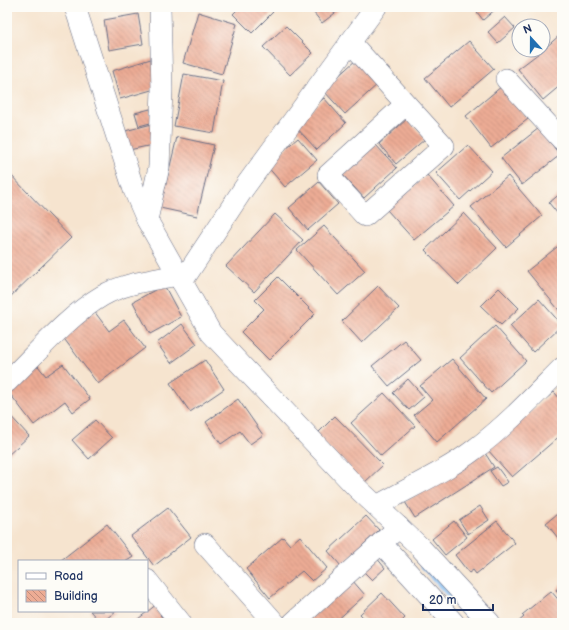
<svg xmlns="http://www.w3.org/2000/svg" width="569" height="630" viewBox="0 0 569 630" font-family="'Balsamiq Sans',sans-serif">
	<defs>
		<pattern id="building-back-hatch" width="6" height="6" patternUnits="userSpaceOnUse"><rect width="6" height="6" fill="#edac94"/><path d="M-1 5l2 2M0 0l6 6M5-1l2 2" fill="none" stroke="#bf8c7c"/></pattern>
	</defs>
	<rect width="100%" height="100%" fill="#fdfcf7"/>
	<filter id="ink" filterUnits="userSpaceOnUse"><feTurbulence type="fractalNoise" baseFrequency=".025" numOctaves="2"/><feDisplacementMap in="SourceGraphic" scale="8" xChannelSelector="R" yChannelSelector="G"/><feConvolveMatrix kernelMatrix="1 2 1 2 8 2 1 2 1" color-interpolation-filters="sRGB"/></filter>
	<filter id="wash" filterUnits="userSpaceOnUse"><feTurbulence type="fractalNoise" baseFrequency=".012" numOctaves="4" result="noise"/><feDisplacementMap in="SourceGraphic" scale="16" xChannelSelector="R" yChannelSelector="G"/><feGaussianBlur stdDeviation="0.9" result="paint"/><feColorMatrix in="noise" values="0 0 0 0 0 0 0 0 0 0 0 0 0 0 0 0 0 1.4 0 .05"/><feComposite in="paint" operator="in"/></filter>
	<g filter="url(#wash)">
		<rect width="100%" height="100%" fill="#f6e4cf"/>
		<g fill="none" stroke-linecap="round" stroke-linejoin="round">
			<path stroke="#7fbcf2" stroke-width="7" d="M424,566L475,623"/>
		</g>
		<g id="blocks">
			<g fill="url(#building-back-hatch)">
				<path d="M240,7H268L273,12L252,33L233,14Z"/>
				<path d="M309,7H343L322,23Z"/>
				<path d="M483,7H498L483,20L477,12Z"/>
				<path d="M198,12L237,24L222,74L183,63Z"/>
				<path d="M138,14L143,44L109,50L104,20Z"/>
				<path d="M505,17L515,28L498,43L488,32Z"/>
				<path d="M286,26L313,53L290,75L263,47Z"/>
				<path d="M562,33V84L543,100L518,69L543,50Z"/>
				<path d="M469,41L494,69L449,107L425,78Z"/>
				<path d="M154,58L155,89L120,99L112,71Z"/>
				<path d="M357,59L379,83L345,114L323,90Z"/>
				<path d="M184,74L223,81L214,133L174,126Z"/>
				<path d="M502,86L528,119L491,148L466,116Z"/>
				<path d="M324,98L346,123L317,150L294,125Z"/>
				<path d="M150,109L154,122L139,126L135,113Z"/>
				<path d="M407,119L425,139L396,164L379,144Z"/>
				<path d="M152,124L157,144L129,150L125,131Z"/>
				<path d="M539,128L560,155L522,185L501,158Z"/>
				<path d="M177,137L214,145L197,216L160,208Z"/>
				<path d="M298,138L317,160L285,187L266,165Z"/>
				<path d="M375,144L397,168L364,198L342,174Z"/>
				<path d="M468,145L492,171L460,200L436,173Z"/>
				<path d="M7,171L71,238L7,300Z"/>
				<path d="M427,175L454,206L414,240L387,210Z"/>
				<path d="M508,176L542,216L506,247L471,207Z"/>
				<path d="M319,182L338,204L308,230L289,208Z"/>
				<path d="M562,192V219L549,203Z"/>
				<path d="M464,213L497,248L459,285L425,250Z"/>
				<path d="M275,214L303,240L254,292L226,266Z"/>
				<path d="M324,226L365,271L338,295L297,250Z"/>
				<path d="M562,243V314L527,271Z"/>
				<path d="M278,277L315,314L269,360L241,332L264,309L255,300Z"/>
				<path d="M164,285L181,317L150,334L133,302Z"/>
				<path d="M378,286L399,308L362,343L342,321Z"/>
				<path d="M499,288L519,308L501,325L481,306Z"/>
				<path d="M539,299L562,325L533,352L510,326Z"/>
				<path d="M94,311L109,331L124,320L145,348L98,384L62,336Z"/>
				<path d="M182,324L197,344L171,363L157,343Z"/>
				<path d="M495,326L526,361L491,393L460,358Z"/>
				<path d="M404,340L421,360L389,386L372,366Z"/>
				<path d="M452,359L486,399L437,442L414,415L432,400L420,386Z"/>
				<path d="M205,360L224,389L190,412L170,383Z"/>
				<path d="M63,364L90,399L73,412L65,401L34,425L7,390L38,366L46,376Z"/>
				<path d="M408,379L424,397L409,410L393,393Z"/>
				<path d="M554,392L562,401V434L512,477L487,449Z"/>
				<path d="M384,393L415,426L381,456L351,423Z"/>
				<path d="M238,399L263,435L250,444L240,431L221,444L206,422Z"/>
				<path d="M7,412L29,436L7,456Z"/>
				<path d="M335,416L383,465L363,484L316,435Z"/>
				<path d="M95,420L112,438L89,459L72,440Z"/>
				<path d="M483,450L494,467L415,518L405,502Z"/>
				<path d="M497,467L508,482L501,486L490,471Z"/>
				<path d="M480,506L489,520L468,534L459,520Z"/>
				<path d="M168,508L191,537L154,566L131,536Z"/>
				<path d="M562,510V543L546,523Z"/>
				<path d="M366,516L379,530L341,566L328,551Z"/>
				<path d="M454,521L467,537L445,555L432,539Z"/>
				<path d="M497,521L515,543L476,574L473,570L469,573L455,555Z"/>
				<path d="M107,524L133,557L127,561H60Z"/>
				<path d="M300,536L327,568L312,581L302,571L270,598L246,569L283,537L290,545Z"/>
				<path d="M376,557L385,568L372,580L362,570Z"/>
				<path d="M352,580L365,595L334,623H309L307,621Z"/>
				<path d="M562,583V596L556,590Z"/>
				<path d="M551,591L562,604V623H517L524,617L522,615Z"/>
				<path d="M382,593L405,618L400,623H369L360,614Z"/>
				<path d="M157,604L163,612L160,615L167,623H133Z"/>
				<path d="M90,611H116L101,623Z"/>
			</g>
		</g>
	</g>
	<g filter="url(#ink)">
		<use href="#blocks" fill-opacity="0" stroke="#686e86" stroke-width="1"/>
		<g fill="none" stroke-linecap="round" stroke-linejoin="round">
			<defs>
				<g id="minor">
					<path d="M75,7L134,190L147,220L211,333L356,487L419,546L490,623"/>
					<path d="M350,42L444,146L365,216L328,175L406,104"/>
					<path d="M506,79L562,140"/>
					<path d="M147,220L159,167L162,90L160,7"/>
					<path d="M182,282L244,188L376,7"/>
					<path d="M7,382C35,355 68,316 102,296C124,283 153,280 178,275"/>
					<path d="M377,506C410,487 445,472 475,449C506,426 534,396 562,368"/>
					<path d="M381,543L454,623"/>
					<path d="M205,544L275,623"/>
					<path d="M147,580L181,623"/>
					<path d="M293,623L399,527"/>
				</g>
			</defs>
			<use href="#minor" stroke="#686e86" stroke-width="22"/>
			<use href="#minor" stroke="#fff" stroke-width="21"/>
		</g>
	</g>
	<rect width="569" height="630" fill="none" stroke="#fdfcf7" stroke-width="24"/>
	<rect x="18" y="560" width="130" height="52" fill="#fdfcf7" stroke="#a3aaba"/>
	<rect x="26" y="573" width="20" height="6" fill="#ffffff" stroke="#a3aaba"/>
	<text x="54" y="580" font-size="12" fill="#1b2f5e">Road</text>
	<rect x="26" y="590" width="20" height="12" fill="url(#building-back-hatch)" stroke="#a3aaba"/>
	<text x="54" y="600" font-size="12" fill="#1b2f5e">Building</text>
	<g transform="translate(531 38) rotate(339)"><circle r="19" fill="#fdfcf7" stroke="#a3aaba"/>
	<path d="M0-3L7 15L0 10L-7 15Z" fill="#1f6fb2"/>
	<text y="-6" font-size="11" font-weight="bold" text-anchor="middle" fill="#1b2f5e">N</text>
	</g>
	<path d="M423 604v6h70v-6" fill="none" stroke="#1b2f5e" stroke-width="2"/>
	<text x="429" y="604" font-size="12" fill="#1b2f5e" stroke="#fdfcf7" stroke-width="3" paint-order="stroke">20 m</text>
</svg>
